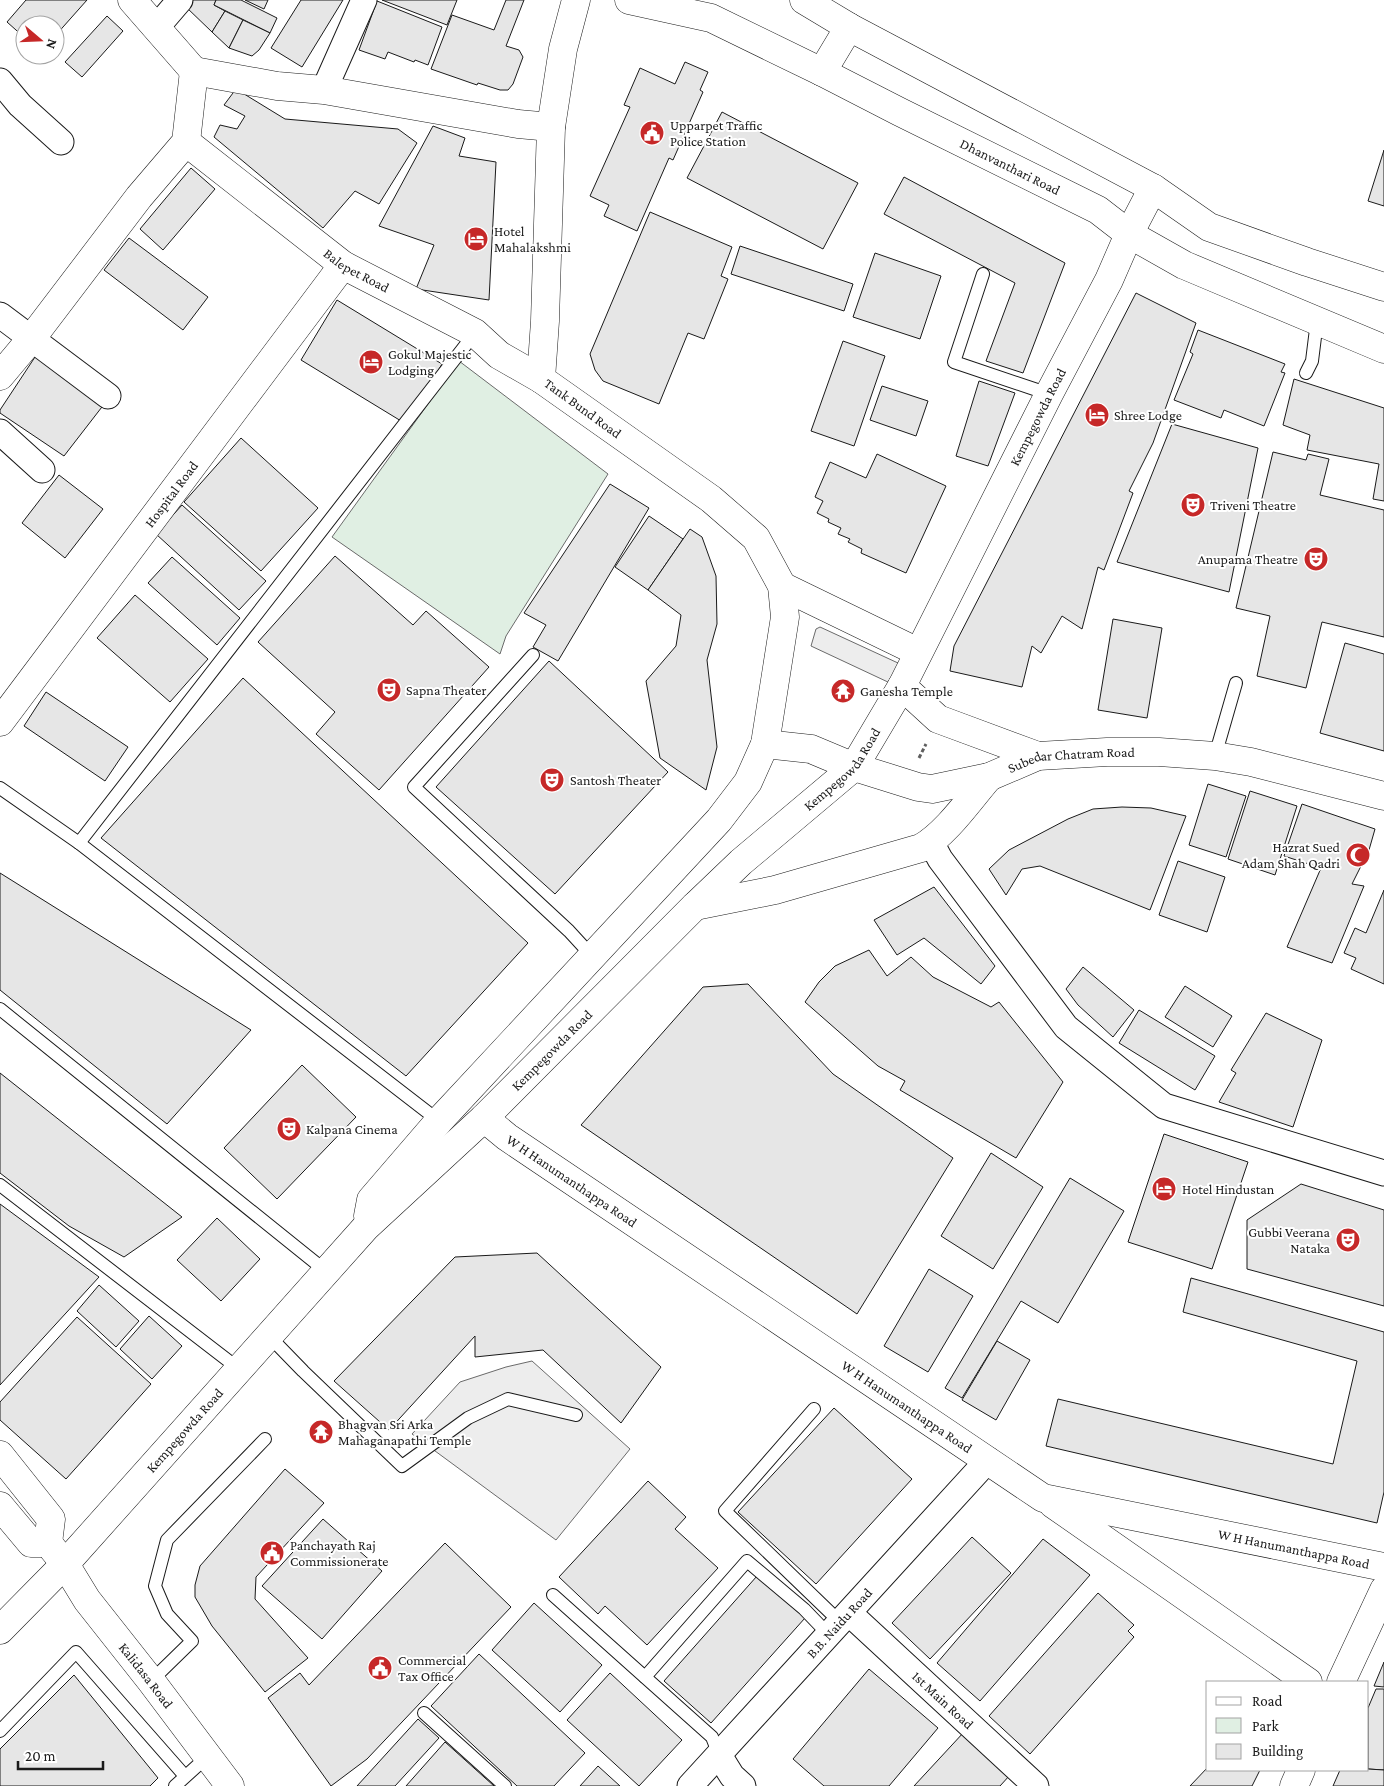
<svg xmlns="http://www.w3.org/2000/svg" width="1384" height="1786" viewBox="0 0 1384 1786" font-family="'Crimson Pro',serif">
	<rect width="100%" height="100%" fill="#fff"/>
	<path fill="#e0efe3" stroke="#6a6a6a" d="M459,361L608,474L506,636L500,654L332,537Z"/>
	<g fill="#ededed" stroke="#6a6a6a">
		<path d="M820,627L898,663L899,666L890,683L811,646L816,629Z"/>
		<path d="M532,1361L630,1449L556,1540L412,1434L460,1382L506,1367Z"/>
	</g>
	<g fill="#e6e6e6" stroke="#1a1a1a">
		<path d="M26,0H87L55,36V25H25V38L7,22Z"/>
		<path d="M190,0H216L214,5L225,11L212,32L185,6Z"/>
		<path d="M216,0H241L277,18L270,33L214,5Z"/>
		<path d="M245,0H268L264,9Z"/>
		<path d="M301,0H343L302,67L271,48Z"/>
		<path d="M382,0H457L447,25Z"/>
		<path d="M506,0H524L506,46L519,50L523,57L513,84L508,90H500L478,83L477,85L431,69L452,15L494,30Z"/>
		<path d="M377,1L442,27L428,65L415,60L414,62L388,52L385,59L359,50Z"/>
		<path d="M225,11L243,20L229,48L212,32Z"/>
		<path d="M107,16L123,31L82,77L65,62Z"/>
		<path d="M243,20L270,33L259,50L252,56L229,48Z"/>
		<path d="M685,62L708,72L700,90L703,92L673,160L669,158L637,231L604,216L609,205L590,196L630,107L624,105L640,68L675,84Z"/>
		<path d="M236,89L285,119L398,129L417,143L379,204L355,191L323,228L214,137L220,125L237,129L245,116L224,105Z"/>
		<path d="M722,112L858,183L823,249L687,178Z"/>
		<path d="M433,126L465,138L459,156L496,162L489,300L416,289L434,245L379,226Z"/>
		<path d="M1384,150V206L1368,201Z"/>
		<path d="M191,168L215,189L163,250L140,229Z"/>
		<path d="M904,177L1065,263L1023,373L986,361L1015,283L884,214Z"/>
		<path d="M650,212L732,247L721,276L728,279L704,339L688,333L659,404L603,381L595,370L590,354Z"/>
		<path d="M129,238L208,297L183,330L104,270Z"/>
		<path d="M740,246L853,284L844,311L731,274Z"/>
		<path d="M875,253L941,276L920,339L853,317Z"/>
		<path d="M1136,293L1196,323L1153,443L1129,491L1133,493L1104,570L1098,567L1082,629L1062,616L1041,653L1032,646L1022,687L950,671L954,646Z"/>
		<path d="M337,300L442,364L406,424L301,360Z"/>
		<path d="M1198,330L1285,364L1281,372L1285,373L1264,426L1224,410L1221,418L1174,400L1193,354L1190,352Z"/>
		<path d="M843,341L885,356L854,446L811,431Z"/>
		<path d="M37,354L105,403L64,456L0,413V410Z"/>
		<path d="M1294,379L1384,408V501L1373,499L1379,464L1307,450L1310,435L1283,425Z"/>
		<path d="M979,381L1015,393L988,466L956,456Z"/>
		<path d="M882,386L928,401L916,436L870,420Z"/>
		<path d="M1172,424L1258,448L1229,592L1117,562Z"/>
		<path d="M241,438L318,508L261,571L184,502Z"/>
		<path d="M1273,452L1306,460L1308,454L1329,459L1320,495L1384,510V637L1322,622L1306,688L1257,676L1270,616L1236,608Z"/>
		<path d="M877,454L946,486L906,573L861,553L862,549L848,542L850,539L838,534L841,528L828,522L829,519L817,513L823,501L815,497L830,462L866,478Z"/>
		<path d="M59,475L103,509L65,558L22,523Z"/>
		<path d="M610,484L649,508L558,661L533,647L546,625L524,613Z"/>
		<path d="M182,505L266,581L239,610L156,534Z"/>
		<path d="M649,516L683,539L648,590L615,567Z"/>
		<path d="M690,529L702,537L716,576L717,624L707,660L717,747L706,790L660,758L646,681L676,646L681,615L648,590Z"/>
		<path d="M335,556L413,625L426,611L489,667L379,790L316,734L335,712L258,642Z"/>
		<path d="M172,557L240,618L217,645L148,583Z"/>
		<path d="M135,595L208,659L170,702L97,638Z"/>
		<path d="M1113,619L1162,628L1147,718L1098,710Z"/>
		<path d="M1345,643L1384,654V751L1320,733Z"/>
		<path d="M549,661L668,772L555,894L436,787Z"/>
		<path d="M243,678L528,943L406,1076L101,838Z"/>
		<path d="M46,692L128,747L105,781L24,726Z"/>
		<path d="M1208,784L1246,796L1226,857L1189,845Z"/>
		<path d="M1250,791L1297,806L1275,875L1228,859Z"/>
		<path d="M1302,804L1375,829L1369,850L1352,884L1364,886L1332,963L1287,947L1321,868L1284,856Z"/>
		<path d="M1122,807L1151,808L1186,816L1150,910L1040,866L1022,869L1006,895L989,869L1009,850L1068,819L1093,809Z"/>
		<path d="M1178,861L1225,877L1207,932L1159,915Z"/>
		<path d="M0,873L251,1030L167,1124L0,990Z"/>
		<path d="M934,887L995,966L981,984L924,938L897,955L874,920Z"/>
		<path d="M1384,890V984L1351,969L1356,958L1344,953L1355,928L1366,933Z"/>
		<path d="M869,950L887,976L911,957L933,977L991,1007L999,1002L1063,1082L1016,1158L900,1090L905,1081L878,1066L805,1002L819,982L835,966Z"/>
		<path d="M1083,967L1134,1010L1113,1037L1078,1005L1066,989Z"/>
		<path d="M748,984L833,1074L953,1158L857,1314L581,1125L703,987Z"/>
		<path d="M1185,986L1232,1016L1213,1047L1165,1017Z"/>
		<path d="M1139,1010L1215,1056L1195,1090L1119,1043Z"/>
		<path d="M1266,1013L1322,1040L1293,1127L1219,1102L1236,1073L1231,1070Z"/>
		<path d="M302,1065L356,1117L277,1199L224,1148Z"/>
		<path d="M0,1073L182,1217L124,1257L69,1226L0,1173Z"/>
		<path d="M1164,1134L1248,1162L1212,1269L1128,1242Z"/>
		<path d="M991,1153L1043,1187L993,1269L941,1236Z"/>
		<path d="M1070,1178L1124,1211L1058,1323L1021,1301L962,1398L945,1388Z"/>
		<path d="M1301,1184L1384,1210V1306L1247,1269V1220Z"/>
		<path d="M0,1204L99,1277L0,1385Z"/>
		<path d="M217,1218L260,1259L221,1301L177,1260Z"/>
		<path d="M537,1253L661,1367L621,1423L543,1350L475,1357V1336L389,1430L334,1381L455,1257Z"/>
		<path d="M929,1269L973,1296L928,1372L884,1346Z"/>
		<path d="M1191,1278L1384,1332V1492L1377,1523L1046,1446L1058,1399L1333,1464L1357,1361L1183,1312Z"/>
		<path d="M99,1285L139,1321L116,1347L77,1311Z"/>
		<path d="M149,1316L182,1346L152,1379L120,1349Z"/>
		<path d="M77,1317L151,1384L66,1479L0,1420V1402Z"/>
		<path d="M997,1341L1030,1360L996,1420L962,1400Z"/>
		<path d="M834,1408L912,1479L816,1584L738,1512Z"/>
		<path d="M285,1469L324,1503L256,1577L255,1599L308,1658L265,1692L212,1626L195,1597V1585L200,1566Z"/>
		<path d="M648,1481L686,1517L675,1529L718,1568L647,1645L605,1606L598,1614L559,1577Z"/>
		<path d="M323,1519L382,1571L322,1639L262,1586Z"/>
		<path d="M972,1537L1011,1573L930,1659L892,1623Z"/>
		<path d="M1043,1539L1090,1575L980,1701L937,1663Z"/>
		<path d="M445,1543L511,1607L367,1759L331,1786L268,1698L300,1673L309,1685Z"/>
		<path d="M757,1576L805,1618L711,1723L664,1681Z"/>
		<path d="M1098,1593L1134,1625L1128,1631L1134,1637L1030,1754L989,1716Z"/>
		<path d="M534,1603L602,1665L560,1712L492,1650Z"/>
		<path d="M479,1654L585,1753L554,1786H517L431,1706Z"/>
		<path d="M1384,1662V1687L1374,1686Z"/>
		<path d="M869,1669L938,1728L889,1786H824L793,1759Z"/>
		<path d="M610,1673L682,1740L639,1786L567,1720Z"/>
		<path d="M74,1675L158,1778L150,1786H0V1749Z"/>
		<path d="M1376,1689H1384V1770L1368,1769V1708Z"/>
		<path d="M418,1719L439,1738L395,1786H357Z"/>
		<path d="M964,1732L1010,1775L1000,1786H914Z"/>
		<path d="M445,1742L494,1786H406Z"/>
		<path d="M598,1766L620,1786H580Z"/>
		<path d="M1208,1767V1770H1260L1252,1786H1190Z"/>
		<path d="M1368,1769L1384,1770V1786H1333L1340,1770Z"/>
	</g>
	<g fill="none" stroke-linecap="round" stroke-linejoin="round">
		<defs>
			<g id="lane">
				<path d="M983,274L954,362L1049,394"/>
				<path d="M1306,373L1312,361L1317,321"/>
				<path d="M533,655L414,787L569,931L592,956"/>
				<path d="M1215,756L1236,683"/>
				<path d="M0,788L79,843L439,1121"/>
				<path d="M79,843L475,333"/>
				<path d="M0,1009L327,1272"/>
				<path d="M0,1185L239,1369"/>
				<path d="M269,1336L303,1371L402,1466L468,1418L508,1399L576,1415"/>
				<path d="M814,1409L725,1511L840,1622"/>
				<path d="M553,1595L712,1737L719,1755"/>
				<path d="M645,1677L747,1561L804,1609L829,1635"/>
				<path d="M151,1681L192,1641L167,1614L155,1586L167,1540L265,1439"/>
				<path d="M424,1713L505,1786"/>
				<path d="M0,1731L76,1652L185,1776"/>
				<path d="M175,1786L208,1756"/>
			</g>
			<g id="street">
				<path d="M156,28L180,0"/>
				<path d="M0,81L20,105L61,142"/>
				<path d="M324,90L364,0"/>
				<path d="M0,315L108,396"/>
				<path d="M0,432L42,470"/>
				<path d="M931,842L940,859L1066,1027L1164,1106L1384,1173"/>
				<path id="s1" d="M849,1613L1036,1786"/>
				<path d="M719,1755L732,1776L743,1786"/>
				<path id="s2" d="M690,1786L988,1460"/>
			</g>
			<g id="secondary">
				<path d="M132,0L194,71"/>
				<path d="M194,71L277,86L324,90L518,124L551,127"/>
				<path id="s3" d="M186,142L343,265L475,333L499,355L541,379"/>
				<path d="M0,376L31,339L139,197L186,142L194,71"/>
				<path d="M782,586L918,652"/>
				<path d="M902,686L938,719L1038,756"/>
				<path id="s4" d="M0,722L343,265"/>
				<path id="s5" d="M765,744L811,749L854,767L918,787L932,789L989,777L1038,756L1107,752H1159L1215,756L1251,762L1384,796"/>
				<path id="s6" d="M484,1118L507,1137L1043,1498L1384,1567"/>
				<path d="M0,1455L51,1519L48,1543"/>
				<path d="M1053,1504L1308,1682"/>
				<path d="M0,1506L31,1543H48"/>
				<path id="s7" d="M48,1543L65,1564L87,1600L151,1681L230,1786"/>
				<path d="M1341,1682L1384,1590"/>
				<path d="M1294,1786L1301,1770"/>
			</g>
			<g id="primary">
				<path id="s8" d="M629,0L711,18L822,72L900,112L1098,210L1129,234L1184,265L1384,349"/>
				<path d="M804,0L849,27L1153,188L1209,227L1307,262L1384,287"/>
				<path d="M822,72L849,27"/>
				<path d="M695,906L775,890L921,848C947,833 969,800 989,777"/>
				<path d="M368,1216L371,1200L439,1121L719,820L748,782L765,744L785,617L782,586L756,538L711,499L541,379L545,321L551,127L563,49L576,0"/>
				<path id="s9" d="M0,1630L65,1564L366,1227L484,1118L695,906L741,862L854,767L902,686L1049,394L1109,280L1129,234L1153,188"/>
			</g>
		</defs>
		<use href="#lane" stroke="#1a1a1a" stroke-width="14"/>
		<use href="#street" stroke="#1a1a1a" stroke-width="27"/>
		<use href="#secondary" stroke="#1a1a1a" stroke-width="29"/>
		<use href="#primary" stroke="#1a1a1a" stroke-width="29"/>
		<path stroke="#5f5f5f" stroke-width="3" stroke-dasharray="4 2.5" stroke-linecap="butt" d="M919,758L926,744"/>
		<use href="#lane" stroke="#fff" stroke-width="12"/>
		<use href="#street" stroke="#fff" stroke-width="25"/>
		<use href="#secondary" stroke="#fff" stroke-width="28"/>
		<use href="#primary" stroke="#fff" stroke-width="28"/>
	</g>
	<defs>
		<symbol id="civic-disc" viewBox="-11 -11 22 22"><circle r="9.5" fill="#c62828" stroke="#fff"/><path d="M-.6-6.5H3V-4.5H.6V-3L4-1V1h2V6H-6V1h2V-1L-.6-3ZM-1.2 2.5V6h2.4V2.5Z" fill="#fff"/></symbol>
		<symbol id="hotel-disc" viewBox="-11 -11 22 22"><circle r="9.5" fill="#c62828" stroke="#fff"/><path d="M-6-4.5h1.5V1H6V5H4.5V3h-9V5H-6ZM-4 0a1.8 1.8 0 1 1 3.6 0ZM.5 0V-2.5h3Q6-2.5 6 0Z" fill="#fff"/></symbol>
		<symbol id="theatre-disc" viewBox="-11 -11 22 22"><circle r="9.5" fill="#c62828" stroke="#fff"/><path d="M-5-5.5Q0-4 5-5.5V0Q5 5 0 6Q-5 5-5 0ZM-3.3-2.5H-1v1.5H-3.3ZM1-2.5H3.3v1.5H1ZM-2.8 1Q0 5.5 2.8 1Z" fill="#fff"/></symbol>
		<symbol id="temple-disc" viewBox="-11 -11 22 22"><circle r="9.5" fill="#c62828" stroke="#fff"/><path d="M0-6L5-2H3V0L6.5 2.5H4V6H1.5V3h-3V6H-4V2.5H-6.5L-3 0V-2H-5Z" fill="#fff"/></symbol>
		<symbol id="mosque-disc" viewBox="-11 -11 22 22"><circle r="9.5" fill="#c62828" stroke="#fff"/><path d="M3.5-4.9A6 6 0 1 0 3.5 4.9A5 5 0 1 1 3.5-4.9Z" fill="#fff"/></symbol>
	</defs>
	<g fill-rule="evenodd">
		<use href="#civic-disc" x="638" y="119" width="28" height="28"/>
		<use href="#hotel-disc" x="462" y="225" width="28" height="28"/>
		<use href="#hotel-disc" x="357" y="348" width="28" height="28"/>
		<use href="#hotel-disc" x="1083" y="401" width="28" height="28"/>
		<use href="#theatre-disc" x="1179" y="491" width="28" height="28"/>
		<use href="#theatre-disc" x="1302" y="545" width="28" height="28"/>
		<use href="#theatre-disc" x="375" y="676" width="28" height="28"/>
		<use href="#temple-disc" x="829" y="677" width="28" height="28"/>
		<use href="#theatre-disc" x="538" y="766" width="28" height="28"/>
		<use href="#mosque-disc" x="1344" y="841" width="28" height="28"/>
		<use href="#theatre-disc" x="275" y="1115" width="28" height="28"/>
		<use href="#hotel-disc" x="1150" y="1175" width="28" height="28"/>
		<use href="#theatre-disc" x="1334" y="1226" width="28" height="28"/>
		<use href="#temple-disc" x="307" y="1418" width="28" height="28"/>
		<use href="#civic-disc" x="258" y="1539" width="28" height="28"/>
		<use href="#civic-disc" x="366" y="1654" width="28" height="28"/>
	</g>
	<g text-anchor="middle" stroke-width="4" stroke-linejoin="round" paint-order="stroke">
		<g font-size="14" fill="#1a1a1a" stroke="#fff" text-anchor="start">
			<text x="670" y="130">Upparpet Traffic<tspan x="670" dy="16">Police Station</tspan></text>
			<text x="494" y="236">Hotel<tspan x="494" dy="16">Mahalakshmi</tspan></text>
			<text x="388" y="359">Gokul Majestic<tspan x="388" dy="16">Lodging</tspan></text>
			<text x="1114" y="420">Shree Lodge</text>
			<text x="1210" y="510">Triveni Theatre</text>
			<text x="1298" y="564" text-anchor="end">Anupama Theatre</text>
			<text x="406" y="695">Sapna Theater</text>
			<text x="860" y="696">Ganesha Temple</text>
			<text x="570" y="785">Santosh Theater</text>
			<text x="1340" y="852" text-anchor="end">Hazrat Sued<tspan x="1340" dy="16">Adam Shah Qadri</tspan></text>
			<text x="306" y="1134">Kalpana Cinema</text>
			<text x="1182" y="1194">Hotel Hindustan</text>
			<text x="1330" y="1237" text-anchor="end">Gubbi Veerana<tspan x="1330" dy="16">Nataka</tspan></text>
			<text x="338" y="1429">Bhagvan Sri Arka<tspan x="338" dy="16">Mahaganapathi Temple</tspan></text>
			<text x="290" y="1550">Panchayath Raj<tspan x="290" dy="16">Commissionerate</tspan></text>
			<text x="398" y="1665">Commercial<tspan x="398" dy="16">Tax Office</tspan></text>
		</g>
		<g font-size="14" fill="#1a1a1a" stroke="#fff">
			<text dy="5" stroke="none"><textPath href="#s8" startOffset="418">Dhanvanthari Road</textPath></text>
			<text dy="5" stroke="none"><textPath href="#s3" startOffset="214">Balepet Road</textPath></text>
			<text transform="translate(583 408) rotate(36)" y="5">Tank Bund Road</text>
			<text dy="5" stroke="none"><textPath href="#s9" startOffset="1611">Kempegowda Road</textPath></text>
			<text dy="5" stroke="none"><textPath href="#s4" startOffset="285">Hospital Road</textPath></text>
			<text dy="5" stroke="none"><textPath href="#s5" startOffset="318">Subedar Chatram Road</textPath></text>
			<text dy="5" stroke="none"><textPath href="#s9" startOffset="1206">Kempegowda Road</textPath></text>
			<text dy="5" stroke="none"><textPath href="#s9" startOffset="801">Kempegowda Road</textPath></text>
			<text dy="5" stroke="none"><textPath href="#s6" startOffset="108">W H Hanumanthappa Road</textPath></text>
			<text dy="5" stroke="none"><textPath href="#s6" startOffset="512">W H Hanumanthappa Road</textPath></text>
			<text dy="5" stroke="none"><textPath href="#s9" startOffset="272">Kempegowda Road</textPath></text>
			<text dy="5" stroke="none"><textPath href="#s6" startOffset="932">W H Hanumanthappa Road</textPath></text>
			<text dy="5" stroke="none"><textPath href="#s2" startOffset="221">B.B. Naidu Road</textPath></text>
			<text dy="5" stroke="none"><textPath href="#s7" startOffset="165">Kalidasa Road</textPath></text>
			<text dy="5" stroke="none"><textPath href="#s1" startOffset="128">1st Main Road</textPath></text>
		</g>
	</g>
	<rect x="1206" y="1681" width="162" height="90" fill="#ffffff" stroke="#a3a3a3"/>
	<rect x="1216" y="1697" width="25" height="8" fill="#ffffff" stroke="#a3a3a3"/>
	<text x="1252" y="1706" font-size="15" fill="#1a1a1a">Road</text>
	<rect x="1216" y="1718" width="25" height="15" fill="#e0efe3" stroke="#a3a3a3"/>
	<text x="1252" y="1731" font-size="15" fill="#1a1a1a">Park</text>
	<rect x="1216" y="1744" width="25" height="15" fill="#e6e6e6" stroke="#a3a3a3"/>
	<text x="1252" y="1756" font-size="15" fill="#1a1a1a">Building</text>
	<g transform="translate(40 40) rotate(109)"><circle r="24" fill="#ffffff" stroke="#a3a3a3"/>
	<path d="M0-4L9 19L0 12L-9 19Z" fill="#c62828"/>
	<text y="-8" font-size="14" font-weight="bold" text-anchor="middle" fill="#1a1a1a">N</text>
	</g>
	<path d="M18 1761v8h85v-8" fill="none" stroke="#1a1a1a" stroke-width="2.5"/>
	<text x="25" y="1761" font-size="15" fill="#1a1a1a" stroke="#ffffff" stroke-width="4" paint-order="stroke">20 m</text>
</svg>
